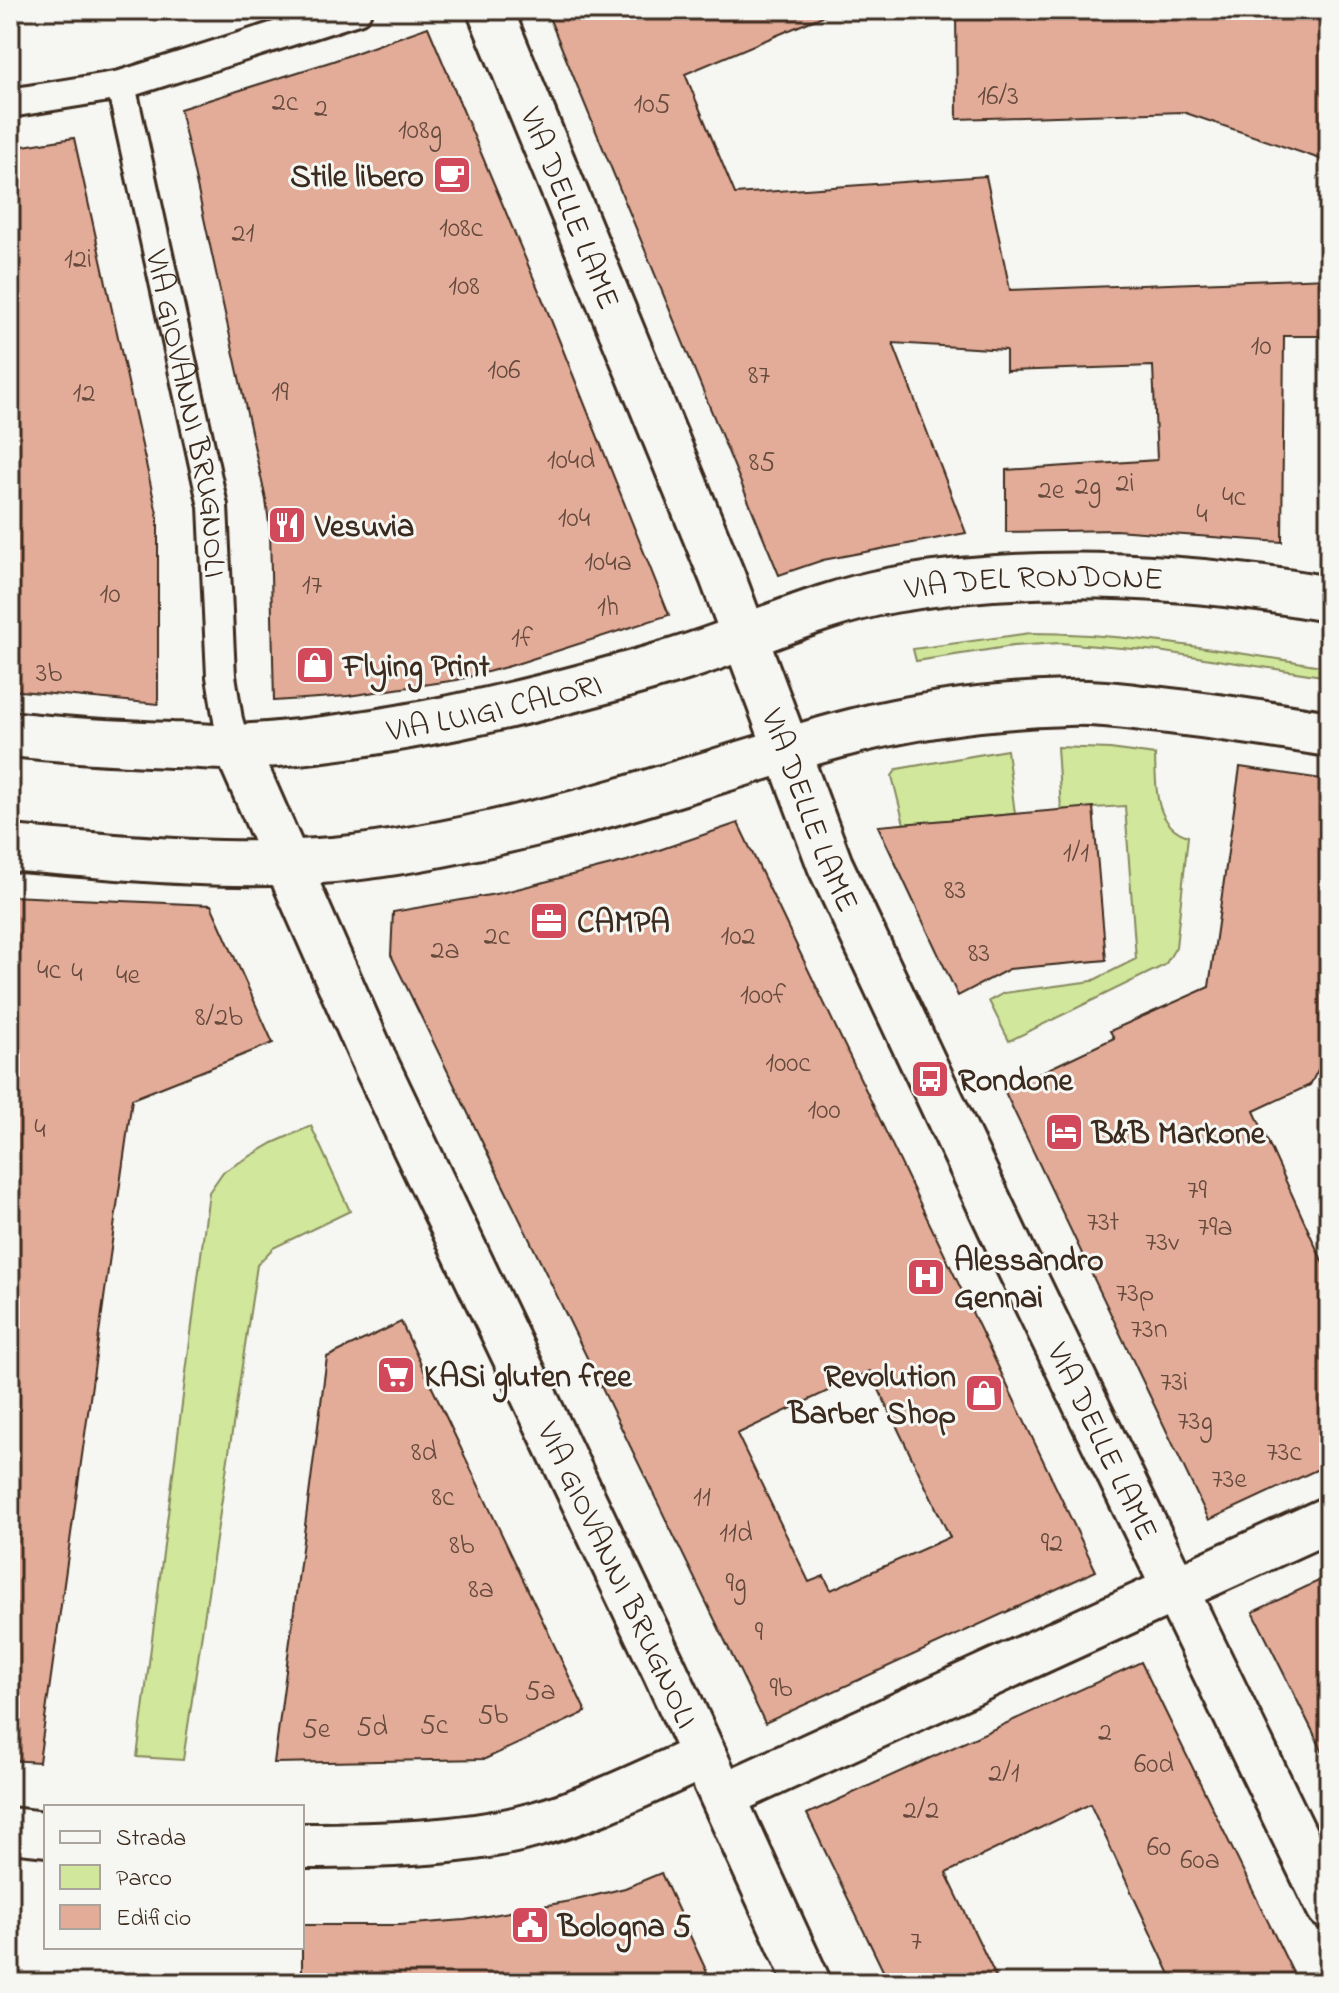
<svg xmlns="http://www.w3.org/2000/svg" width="1339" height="1993" viewBox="0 0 1339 1993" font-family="'Indie Flower',sans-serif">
	<rect width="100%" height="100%" fill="#f6f6f2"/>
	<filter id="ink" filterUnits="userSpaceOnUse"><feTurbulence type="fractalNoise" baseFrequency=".0125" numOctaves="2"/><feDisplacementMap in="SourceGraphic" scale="16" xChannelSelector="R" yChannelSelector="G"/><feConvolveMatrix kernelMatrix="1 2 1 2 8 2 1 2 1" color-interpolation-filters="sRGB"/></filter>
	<g filter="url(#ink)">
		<g fill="#d0e79c" stroke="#86885d" stroke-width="2">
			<path d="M1030,633C1131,633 1230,652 1329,667V677L1158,651L1060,643L1013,646L916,661L913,649Z"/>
			<path d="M1057,747L1110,749L1155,755C1156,785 1153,825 1188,836L1176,947L1165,965L1009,1041L989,1001L1004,993L1092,981L1136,959L1125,806L1061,810Z"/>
			<path d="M1007,750L1015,814L904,824L892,776L897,769Z"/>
			<path d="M311,1126L350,1211L273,1248L257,1265L183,1760L137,1757L209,1192L223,1172L273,1143Z"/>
		</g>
		<g fill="#e3ac99" stroke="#3b2a1e" stroke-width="2" fill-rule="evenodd">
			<path d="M546,10H837L685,74L735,194L986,176L1010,290L1329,278V336H1284L1282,542L1115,530L1006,532V470L1157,460L1153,366L1006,371V350L893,343L966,533L823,560L779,575Z"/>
			<path d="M956,10H1172V14L1329,10V162L1183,112L957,119Z"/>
			<path d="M428,27L547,310L669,615L510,666L457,680L348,696L274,701L270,531L266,500L180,109L333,61Z"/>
			<path d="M74,138L158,518V704L10,690V148Z"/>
			<path d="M1240,767L1329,780V1049L1310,1085L1254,1111L1329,1276V1464L1209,1520L1004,1090L1114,1038L1110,1031L1209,987Z"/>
			<path d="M1093,807L1106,960L1009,969L958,996L878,826Z"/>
			<path d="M738,823L1096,1571L765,1723L391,955L393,912L501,893L627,861ZM870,1371L950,1537L831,1590L824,1576L809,1582L737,1434Z"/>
			<path d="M10,896L211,905L273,1043L132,1099L39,1762L10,1760Z"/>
			<path d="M401,1322L586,1712L485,1759L274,1763L327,1357Z"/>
			<path d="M1329,1576V1764L1253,1612Z"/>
			<path d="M1141,1662L1298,1983H1174L1090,1804L946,1873L999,1983H889L807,1814Z"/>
			<path d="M661,1873L712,1983H302V1925H400L465,1920L576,1900L625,1888Z"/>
		</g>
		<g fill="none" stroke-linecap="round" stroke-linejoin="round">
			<defs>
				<g id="service">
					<path id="s1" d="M121,85L213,506L221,676L228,720L236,747"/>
					<path d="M10,103L121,85L357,10"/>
				</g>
				<g id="minor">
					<path id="s2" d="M10,734C63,740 118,743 172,745C194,745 217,748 239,747C385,738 528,704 668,663C744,641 815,604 893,590C1038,565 1185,574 1329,599"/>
					<path id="s3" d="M236,747L376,1065L665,1671L808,1983"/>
					<path d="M10,848C115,857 227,869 333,860C400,854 466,840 532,824C641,799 746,759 855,731C923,714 998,705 1068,703C1093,702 1118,705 1142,708C1205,714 1267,724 1329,734"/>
					<path d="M723,1796L1329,1519"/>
					<path d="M10,1830L46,1834"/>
					<path d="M302,1846C371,1846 468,1844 534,1825C593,1809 648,1781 704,1756"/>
				</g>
				<g id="tertiary">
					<path id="s4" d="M490,10L722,576L830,865L1015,1258L1329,1907"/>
				</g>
			</defs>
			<use href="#service" stroke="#3b2a1e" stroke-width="34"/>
			<use href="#minor" stroke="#3b2a1e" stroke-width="50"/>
			<use href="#tertiary" stroke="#3b2a1e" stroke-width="50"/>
			<use href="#service" stroke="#f6f6f2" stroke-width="28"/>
			<use href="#minor" stroke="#f6f6f2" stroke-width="44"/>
			<use href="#tertiary" stroke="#f6f6f2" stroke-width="44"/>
		</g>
	</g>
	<defs>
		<symbol id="cafe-square" viewBox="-11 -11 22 22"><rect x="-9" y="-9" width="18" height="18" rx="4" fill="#d1495b" stroke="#f6f6f2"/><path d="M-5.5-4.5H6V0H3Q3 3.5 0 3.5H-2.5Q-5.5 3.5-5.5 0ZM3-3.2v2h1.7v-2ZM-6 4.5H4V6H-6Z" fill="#fff"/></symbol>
		<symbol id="restaurant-square" viewBox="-11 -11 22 22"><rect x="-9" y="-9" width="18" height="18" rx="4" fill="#d1495b" stroke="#f6f6f2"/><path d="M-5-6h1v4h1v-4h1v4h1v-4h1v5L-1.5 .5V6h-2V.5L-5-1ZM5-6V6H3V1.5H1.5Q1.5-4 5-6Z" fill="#fff"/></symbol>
		<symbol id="shop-square" viewBox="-11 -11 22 22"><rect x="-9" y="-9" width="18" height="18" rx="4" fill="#d1495b" stroke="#f6f6f2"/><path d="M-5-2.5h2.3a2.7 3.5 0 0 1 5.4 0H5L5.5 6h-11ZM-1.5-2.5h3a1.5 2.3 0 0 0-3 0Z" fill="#fff"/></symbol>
		<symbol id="office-square" viewBox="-11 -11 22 22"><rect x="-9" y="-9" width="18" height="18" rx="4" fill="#d1495b" stroke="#f6f6f2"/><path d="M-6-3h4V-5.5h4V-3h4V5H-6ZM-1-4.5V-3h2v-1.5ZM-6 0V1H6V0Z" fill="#fff"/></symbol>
		<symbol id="bus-square" viewBox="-11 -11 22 22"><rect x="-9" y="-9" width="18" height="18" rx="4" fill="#d1495b" stroke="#f6f6f2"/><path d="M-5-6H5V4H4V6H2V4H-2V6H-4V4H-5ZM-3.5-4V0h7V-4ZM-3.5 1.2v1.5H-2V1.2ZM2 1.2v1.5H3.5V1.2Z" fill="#fff"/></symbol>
		<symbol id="hotel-square" viewBox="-11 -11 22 22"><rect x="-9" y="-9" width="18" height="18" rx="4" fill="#d1495b" stroke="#f6f6f2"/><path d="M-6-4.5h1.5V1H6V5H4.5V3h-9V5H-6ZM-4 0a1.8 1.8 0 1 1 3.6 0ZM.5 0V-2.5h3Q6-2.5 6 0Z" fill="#fff"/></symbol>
		<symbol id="hospital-square" viewBox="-11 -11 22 22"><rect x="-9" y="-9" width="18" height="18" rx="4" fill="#d1495b" stroke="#f6f6f2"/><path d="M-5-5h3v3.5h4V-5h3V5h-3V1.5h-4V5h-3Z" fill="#fff"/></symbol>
		<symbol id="supermarket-square" viewBox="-11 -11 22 22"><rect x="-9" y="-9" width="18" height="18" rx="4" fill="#d1495b" stroke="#f6f6f2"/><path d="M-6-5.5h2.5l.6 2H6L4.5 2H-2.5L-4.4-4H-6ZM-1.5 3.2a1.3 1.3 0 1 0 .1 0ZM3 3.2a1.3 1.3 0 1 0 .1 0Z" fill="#fff"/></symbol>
		<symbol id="civic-square" viewBox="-11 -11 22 22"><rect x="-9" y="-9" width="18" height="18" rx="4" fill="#d1495b" stroke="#f6f6f2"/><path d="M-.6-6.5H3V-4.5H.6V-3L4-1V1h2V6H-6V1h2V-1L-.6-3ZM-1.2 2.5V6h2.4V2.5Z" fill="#fff"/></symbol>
	</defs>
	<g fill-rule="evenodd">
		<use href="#cafe-square" x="430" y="153" width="44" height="44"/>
		<use href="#restaurant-square" x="265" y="503" width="44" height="44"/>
		<use href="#shop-square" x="293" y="643" width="44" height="44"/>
		<use href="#office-square" x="527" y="899" width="44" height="44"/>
		<use href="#bus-square" x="908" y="1057" width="44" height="44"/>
		<use href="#hotel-square" x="1042" y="1110" width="44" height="44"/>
		<use href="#hospital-square" x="904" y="1255" width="44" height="44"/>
		<use href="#supermarket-square" x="374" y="1353" width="44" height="44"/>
		<use href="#shop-square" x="962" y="1371" width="44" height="44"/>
		<use href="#civic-square" x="508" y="1903" width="44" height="44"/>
	</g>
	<g text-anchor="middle" stroke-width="6" stroke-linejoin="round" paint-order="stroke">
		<g font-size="28" fill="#654a3d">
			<text x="998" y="104">16/3</text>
			<text x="285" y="110">2c</text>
			<text x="652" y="112">105</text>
			<text x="321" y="116">2</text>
			<text x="420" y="138">108g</text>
			<text x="461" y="236">108c</text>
			<text x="243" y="241">21</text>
			<text x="78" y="267">12i</text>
			<text x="464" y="294">108</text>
			<text x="1261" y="354">10</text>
			<text x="504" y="378">106</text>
			<text x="759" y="383">87</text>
			<text x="280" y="400">19</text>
			<text x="84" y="401">12</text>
			<text x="571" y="468">104d</text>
			<text x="762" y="470">85</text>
			<text x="1125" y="491">2i</text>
			<text x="1088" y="494">2g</text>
			<text x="1051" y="498">2e</text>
			<text x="1234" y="505">4c</text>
			<text x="1202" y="522">4</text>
			<text x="574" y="526">104</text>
			<text x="608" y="570">104a</text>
			<text x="312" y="593">17</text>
			<text x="110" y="602">10</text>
			<text x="608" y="615">1h</text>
			<text x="522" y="646">1f</text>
			<text x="49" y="681">3b</text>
			<text x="1076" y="861">1/1</text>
			<text x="955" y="898">83</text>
			<text x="497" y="944">2c</text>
			<text x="738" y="944">102</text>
			<text x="445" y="958">2a</text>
			<text x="979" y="961">83</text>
			<text x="49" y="978">4c</text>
			<text x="77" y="981">4</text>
			<text x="128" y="983">4e</text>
			<text x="763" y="1003">100f</text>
			<text x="219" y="1025">8/2b</text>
			<text x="788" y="1071">100c</text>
			<text x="824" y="1118">100</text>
			<text x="40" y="1137">4</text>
			<text x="1197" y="1198">79</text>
			<text x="1103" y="1230">73t</text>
			<text x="1215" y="1235">79a</text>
			<text x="1162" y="1250">73v</text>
			<text x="1135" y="1301">73p</text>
			<text x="1149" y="1337">73n</text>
			<text x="1174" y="1390">73i</text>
			<text x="1195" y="1429">73g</text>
			<text x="424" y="1460">8d</text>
			<text x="1284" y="1460">73c</text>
			<text x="1229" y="1487">73e</text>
			<text x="443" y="1505">8c</text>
			<text x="702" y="1505">11</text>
			<text x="736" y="1541">11d</text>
			<text x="1052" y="1551">92</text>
			<text x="462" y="1553">8b</text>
			<text x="736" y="1591">9g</text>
			<text x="481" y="1597">8a</text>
			<text x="759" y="1640">9</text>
			<text x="781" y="1696">9b</text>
			<text x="540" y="1699">5a</text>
			<text x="493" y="1723">5b</text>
			<text x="434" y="1733">5c</text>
			<text x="372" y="1735">5d</text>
			<text x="316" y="1737">5e</text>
			<text x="1105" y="1740">2</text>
			<text x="1154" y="1772">60d</text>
			<text x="1004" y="1781">2/1</text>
			<text x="921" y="1818">2/2</text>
			<text x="1159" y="1855">60</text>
			<text x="1200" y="1868">60a</text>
			<text x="916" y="1949">7</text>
		</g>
		<g font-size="32" font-weight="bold" fill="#3b2a1e" stroke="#f6f6f2" text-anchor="start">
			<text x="424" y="186" text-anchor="end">Stile libero</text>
			<text x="315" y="536">Vesuvia</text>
			<text x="343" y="676">Flying Print</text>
			<text x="577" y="932">CAMPA</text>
			<text x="958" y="1090">Rondone</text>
			<text x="1092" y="1143">B&amp;B Markone</text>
			<text x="954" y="1270">Alessandro<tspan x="954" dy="37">Gennai</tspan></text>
			<text x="424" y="1386">KASi gluten free</text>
			<text x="956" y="1386" text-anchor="end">Revolution<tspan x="956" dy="37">Barber Shop</tspan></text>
			<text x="558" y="1936">Bologna 5</text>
		</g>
		<g font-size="32" fill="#3b2a1e" stroke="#f6f6f2">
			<text dy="11" stroke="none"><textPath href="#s4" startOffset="214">VIA DELLE LAME</textPath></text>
			<text dy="11" stroke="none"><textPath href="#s1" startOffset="336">VIA GIOVANNI BRUGNOLI</textPath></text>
			<text dy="11" stroke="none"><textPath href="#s2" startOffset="1046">VIA DEL RONDONE</textPath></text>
			<text dy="11" stroke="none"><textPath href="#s2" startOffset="488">VIA LUIGI CALORI</textPath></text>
			<text dy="11" stroke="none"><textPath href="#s4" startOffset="862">VIA DELLE LAME</textPath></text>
			<text dy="11" stroke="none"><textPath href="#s4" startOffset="1558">VIA DELLE LAME</textPath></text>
			<text dy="11" stroke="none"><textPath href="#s3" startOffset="912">VIA GIOVANNI BRUGNOLI</textPath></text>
		</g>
	</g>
	<rect width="1339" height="1993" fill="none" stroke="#f6f6f2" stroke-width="40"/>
	<rect x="20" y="20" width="1299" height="1953" fill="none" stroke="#3b2a1e" stroke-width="3" filter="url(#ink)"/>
	<rect x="44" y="1805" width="260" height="144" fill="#f6f6f2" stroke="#aba49d" stroke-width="2"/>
	<rect x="60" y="1831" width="40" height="12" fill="#f6f6f2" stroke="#aba49d" stroke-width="2"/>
	<text x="116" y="1845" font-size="24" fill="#3b2a1e">Strada</text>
	<rect x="60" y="1865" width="40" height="24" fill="#d0e79c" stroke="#aba49d" stroke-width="2"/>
	<text x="116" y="1885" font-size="24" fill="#3b2a1e">Parco</text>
	<rect x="60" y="1905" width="40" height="24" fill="#e3ac99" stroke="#aba49d" stroke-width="2"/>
	<text x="116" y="1925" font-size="24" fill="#3b2a1e">Edificio</text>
</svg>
